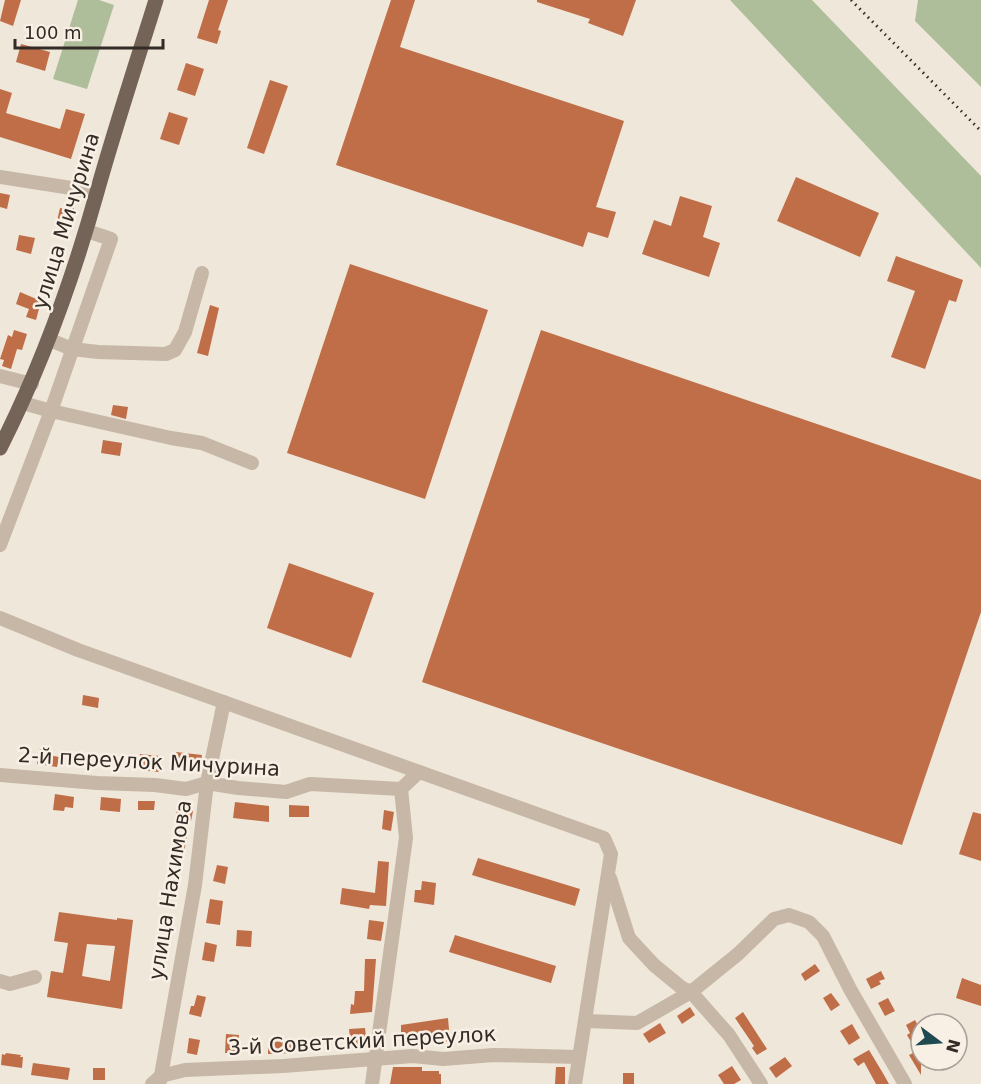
<svg xmlns="http://www.w3.org/2000/svg" width="981" height="1084" viewBox="0 0 981 1084" font-family="'DejaVu Sans',sans-serif">
	<rect width="100%" height="100%" fill="#efe7d9"/>
	<g fill="#aebd9a">
		<path d="M78,0H99L114,5L87,89L53,79Z"/>
		<path d="M730,0H812L981,176V268Z"/>
		<path d="M918,0H981V87L915,21Z"/>
	</g>
	<g fill="#bf6e48" fill-rule="evenodd">
		<path d="M5,0H21L13,26L0,21Z"/>
		<path d="M209,0H228L218,30L221,31L217,44L197,38Z"/>
		<path d="M391,0H415L400,47L624,121L596,207L616,212L608,238L588,232L583,247L336,165Z"/>
		<path d="M537,0H636L623,36L588,23L590,19L537,2Z"/>
		<path d="M21,44L50,52L45,71L16,62Z"/>
		<path d="M186,63L204,69L195,96L177,90Z"/>
		<path d="M270,80L288,86L264,154L247,148Z"/>
		<path d="M0,89L12,93L6,113L60,129L66,109L85,114L71,159L0,137Z"/>
		<path d="M169,112L188,118L179,145L160,139Z"/>
		<path d="M796,177L879,213L860,257L777,221Z"/>
		<path d="M0,193L10,195L7,209L0,207Z"/>
		<path d="M680,196L712,206L703,237L720,243L709,277L642,254L654,220L671,226Z"/>
		<path d="M66,206L74,208L72,224L57,221L60,208L65,209Z"/>
		<path d="M19,235L35,238L31,254L16,250Z"/>
		<path d="M896,256L963,280L956,302L949,300L925,369L891,357L915,291L887,281Z"/>
		<path d="M350,264L488,310L425,499L287,453Z"/>
		<path d="M20,292L41,301L36,320L26,317L29,309L16,304Z"/>
		<path d="M210,305L219,308L208,356L197,353Z"/>
		<path d="M14,330L27,334L22,350L17,349L11,369L2,366L4,360L0,359L8,335L12,337Z"/>
		<path d="M541,330L981,480V612L902,845L422,682Z"/>
		<path d="M113,405L128,407L126,419L111,415Z"/>
		<path d="M103,440L122,443L120,456L101,453Z"/>
		<path d="M289,563L374,593L351,658L267,628Z"/>
		<path d="M83,695L99,698L98,708L82,705Z"/>
		<path d="M40,749L50,751L49,755L59,757L57,767L37,764Z"/>
		<path d="M176,752L202,755L200,771L174,768Z"/>
		<path d="M140,754L160,756L159,772L139,770Z"/>
		<path d="M55,794L74,797L73,808L65,807L64,811L53,810Z"/>
		<path d="M101,797L121,799L120,812L100,810Z"/>
		<path d="M138,801H155L154,810H138Z"/>
		<path d="M235,802L269,806V822L233,818Z"/>
		<path d="M289,805L309,806V817H289Z"/>
		<path d="M177,808L193,811L191,821L176,819Z"/>
		<path d="M384,810L394,812L391,831L382,829Z"/>
		<path d="M973,812L981,814V861L959,854Z"/>
		<path d="M176,834L187,836L184,853L173,851Z"/>
		<path d="M478,858L580,889L575,906L472,875Z"/>
		<path d="M378,861L389,862L386,906L370,905L369,909L340,904L342,888L375,893Z"/>
		<path d="M217,865L228,867L225,884L213,881Z"/>
		<path d="M422,881L436,883L434,905L414,902L415,890H421Z"/>
		<path d="M210,899L223,901L220,925L206,923Z"/>
		<path d="M59,912L117,920V918L133,920L122,1009L47,997L51,971L63,973L68,943L54,941ZM87,944L115,946L110,981L82,976Z"/>
		<path d="M369,920L384,922L381,941L367,939Z"/>
		<path d="M237,930L252,931L251,947L236,946Z"/>
		<path d="M455,935L556,966L551,983L449,952Z"/>
		<path d="M205,942L217,945L214,962L202,960Z"/>
		<path d="M365,959H376L372,1012L350,1014L351,1004L354,1005L355,991H364Z"/>
		<path d="M815,964L820,971L805,981L801,974Z"/>
		<path d="M881,971L885,979L879,981L881,984L871,989L866,979Z"/>
		<path d="M962,978L981,985V1006L956,998Z"/>
		<path d="M831,993L840,1005L831,1011L823,998Z"/>
		<path d="M197,995L206,997L201,1017L189,1014L191,1006H194Z"/>
		<path d="M888,998L895,1011L885,1016L878,1003Z"/>
		<path d="M690,1007L695,1015L682,1024L677,1016Z"/>
		<path d="M743,1012L767,1049L757,1055L752,1048L754,1046L735,1018Z"/>
		<path d="M448,1018L450,1041L436,1043V1036L406,1038V1033H401V1025Z"/>
		<path d="M915,1020L921,1031V1037L911,1042L907,1035L910,1033L906,1025Z"/>
		<path d="M660,1023L666,1033L649,1043L643,1034Z"/>
		<path d="M852,1024L860,1038L849,1045L840,1031Z"/>
		<path d="M365,1028L367,1046L351,1047L349,1029Z"/>
		<path d="M226,1034L239,1035L238,1053H225Z"/>
		<path d="M189,1038L200,1040L197,1055L187,1053Z"/>
		<path d="M291,1041L292,1053L268,1054V1042Z"/>
		<path d="M869,1050L884,1075L889,1084H876L864,1062L858,1066L853,1059Z"/>
		<path d="M919,1050L921,1054V1075L909,1055Z"/>
		<path d="M6,1053L21,1055L20,1057H23L22,1068L1,1065L2,1054L5,1055Z"/>
		<path d="M785,1057L792,1066L776,1078L769,1068Z"/>
		<path d="M33,1063L70,1068L68,1080L31,1075Z"/>
		<path d="M732,1066L741,1080L734,1084H724L718,1075Z"/>
		<path d="M393,1067H422V1071H439V1074H441V1084H390Z"/>
		<path d="M556,1067H565V1084H555Z"/>
		<rect x="93" y="1068" width="12" height="12"/>
		<rect x="623" y="1073" width="11" height="11"/>
	</g>
	<g fill="none" stroke-linecap="round" stroke-linejoin="round">
		<g stroke="#c6b7a6" stroke-width="14">
			<path d="M0,177L97,192"/>
			<path d="M50,340L72,349L98,352L166,354L175,350L185,332L202,273"/>
			<path d="M0,376L32,384"/>
			<path d="M23,403L51,411L171,438L202,443L252,463"/>
			<path d="M0,545L51,411L111,239L87,231"/>
			<path d="M0,618L78,650L604,838L611,854L575,1084"/>
			<path d="M0,775L97,783L155,785L186,789L207,783L238,788L286,792L310,784L401,789"/>
			<path d="M610,878L629,938L654,965L682,988L691,992L729,1035L761,1084"/>
			<path d="M0,981L10,984L35,977"/>
			<path d="M586,1021L637,1023L691,992L738,954L774,919L789,915L809,922L823,936L850,989L905,1084"/>
			<path d="M160,1081L195,885L207,783L224,702"/>
			<path d="M152,1084L161,1076L185,1070L283,1066L413,1056L443,1059L494,1055L579,1057"/>
			<path d="M372,1084L406,838L401,789L419,772"/>
		</g>
		<path stroke="#746458" stroke-width="15" d="M0,448C42,365 72,282 97,192C115,128 136,64 156,0"/>
		<path stroke="#332b26" stroke-width="3" stroke-dasharray="1.5 4.5" stroke-linecap="butt" d="M851,0L981,131"/>
	</g>
	<g text-anchor="middle" stroke-width="5" stroke-linejoin="round" paint-order="stroke">
		<g font-size="21" fill="#332b26" stroke="#f8f0e5">
			<text transform="translate(66 221) rotate(-73)" y="7">улица Мичурина</text>
			<text transform="translate(149 762) rotate(3)" y="7">2-й переулок Мичурина</text>
			<text transform="translate(170 890) rotate(-81)" y="7">улица Нахимова</text>
			<text transform="translate(362 1041) rotate(-3)" y="7">3-й Советский переулок</text>
		</g>
	</g>
	<g transform="translate(939 1042) rotate(106)"><circle r="28" fill="#f8f0e5" stroke="#a9a199" stroke-width="1.5"/>
	<path d="M0-4.5L10 22L0 15L-10 22Z" fill="#1f4a52"/>
	<text y="-9" font-size="16" font-weight="bold" text-anchor="middle" fill="#332b26">N</text>
	</g>
	<path d="M15 39v9h148v-9" fill="none" stroke="#332b26" stroke-width="3"/>
	<text x="24" y="39" font-size="18" fill="#332b26" stroke="#f8f0e5" stroke-width="4.5" paint-order="stroke">100 m</text>
</svg>
